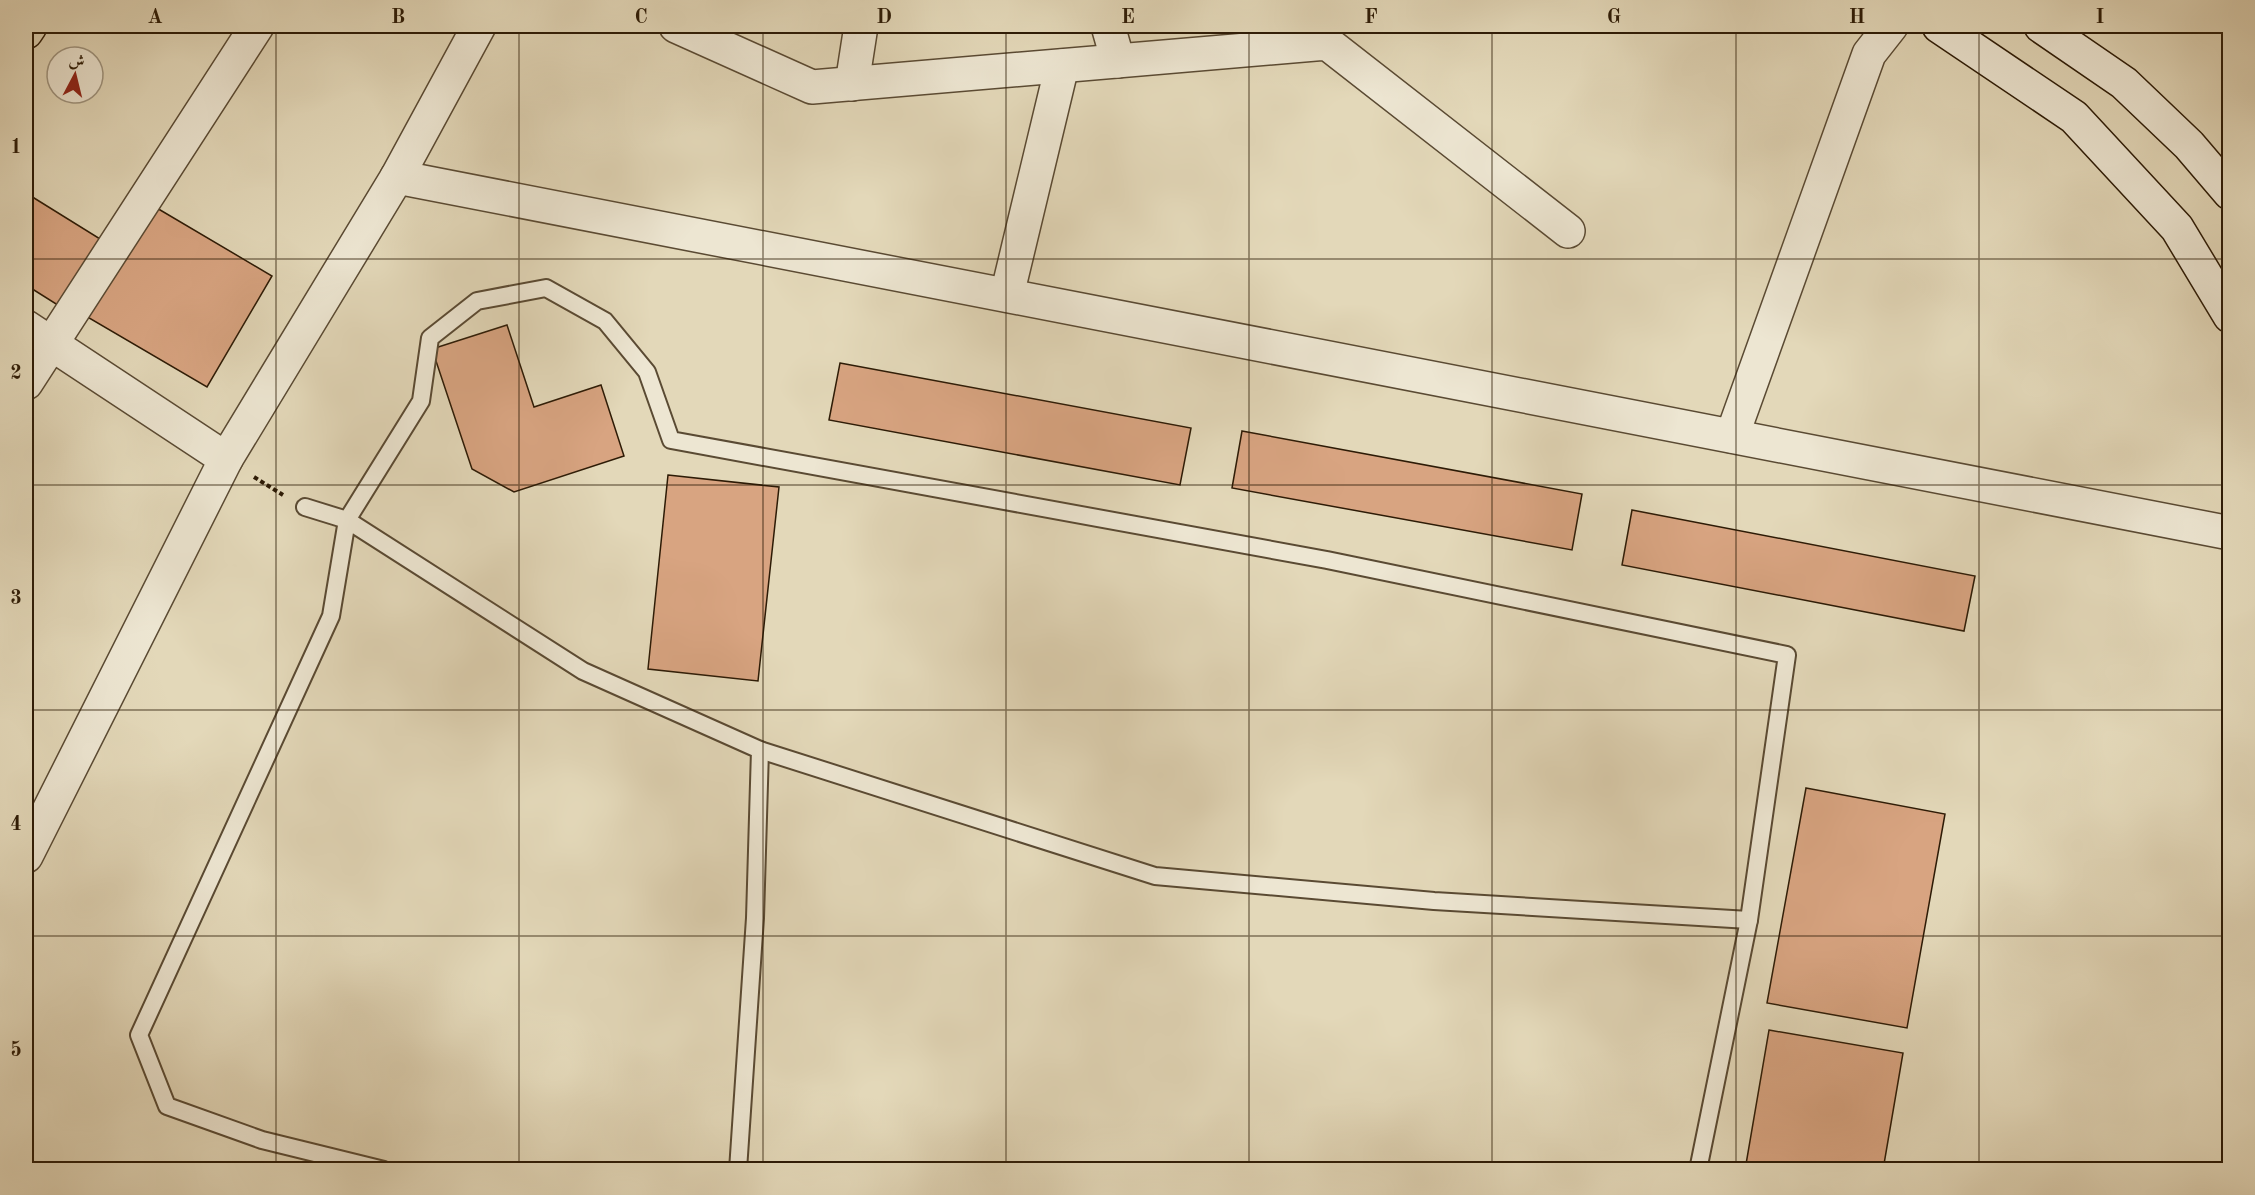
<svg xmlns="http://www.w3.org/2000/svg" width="2255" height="1195" viewBox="0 0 2255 1195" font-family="'Old Standard TT',Amiri,serif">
	<rect width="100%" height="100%" fill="#e3d8b9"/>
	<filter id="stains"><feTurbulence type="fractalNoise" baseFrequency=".00333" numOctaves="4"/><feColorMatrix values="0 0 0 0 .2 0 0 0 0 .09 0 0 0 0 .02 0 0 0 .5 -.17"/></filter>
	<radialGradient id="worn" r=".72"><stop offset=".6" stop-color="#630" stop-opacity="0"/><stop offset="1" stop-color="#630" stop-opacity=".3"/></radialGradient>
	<g fill="#d8a481" stroke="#2d1b06" stroke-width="1.5">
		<path d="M26,193L105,242L64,309L26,285Z"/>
		<path d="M150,204L272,276L207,387L84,315Z"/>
		<path d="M507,325L534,407L601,385L624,456L514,492L472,469L432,349Z"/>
		<path d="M840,363L1191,428L1180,485L829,420Z"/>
		<path d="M1242,431L1582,494L1572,550L1232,488Z"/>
		<path d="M668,475L779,487L758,681L648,669Z"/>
		<path d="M1632,510L1975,576L1964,631L1622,565Z"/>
		<path d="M1806,788L1945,814L1907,1028L1767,1003Z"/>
		<path d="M1769,1030L1903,1053L1883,1170H1745Z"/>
	</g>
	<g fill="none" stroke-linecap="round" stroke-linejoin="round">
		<defs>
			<g id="lane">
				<path d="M305,507L347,520L421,401L430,338L477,301L546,288L605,321L647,372L671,440L1327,560L1787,655L1749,920L1698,1170"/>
				<path d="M760,750L1155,876L1434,901L1749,920"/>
				<path d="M384,1170L262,1140L167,1106L139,1035L331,616L347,520L583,671L760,750L755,918L738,1170"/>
			</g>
			<g id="street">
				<path d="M676,26L812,87L1327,43L1568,231"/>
				<path d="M1108,26L1118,61"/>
				<path d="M852,84L861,26"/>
				<path d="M397,177L2230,533"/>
				<path d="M1007,295L1062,66"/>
				<path d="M26,327L226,459"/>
				<path d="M26,383L257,26"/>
				<path d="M1732,436L1869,54L1891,26"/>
				<path d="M26,856L226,459L397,177L479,26"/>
			</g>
			<g id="secondary">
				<path d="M1939,26L2074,117L2177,228L2230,316"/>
				<path d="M2041,26L2124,83L2189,145L2230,193"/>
			</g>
			<path id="primary" d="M26,32L30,26"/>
		</defs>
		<use href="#lane" stroke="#5a4a33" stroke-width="20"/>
		<use href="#street" stroke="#5a4a33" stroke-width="36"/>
		<use href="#secondary" stroke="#2d1b06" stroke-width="36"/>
		<use href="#primary" stroke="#2d1b06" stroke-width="36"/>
		<path stroke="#2d1b06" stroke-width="4" stroke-dasharray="4.5 3" stroke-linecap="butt" d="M254,477L283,495"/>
		<use href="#lane" stroke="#ede6d2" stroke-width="16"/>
		<use href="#street" stroke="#ede6d2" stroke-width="33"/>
		<use href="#secondary" stroke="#ede6d2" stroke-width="33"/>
		<use href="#primary" stroke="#e3d8b9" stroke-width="33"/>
	</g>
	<path fill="none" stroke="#2d1b06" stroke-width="1.5" stroke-opacity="0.55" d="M276,26V1170M519,26V1170M763,26V1170M1006,26V1170M1249,26V1170M1492,26V1170M1736,26V1170M1979,26V1170M26,259H2230M26,485H2230M26,710H2230M26,936H2230"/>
	<rect width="2255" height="1195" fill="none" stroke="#e3d8b9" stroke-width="66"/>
	<g transform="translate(75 75) rotate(7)"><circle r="28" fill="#ede6d2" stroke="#a09580" stroke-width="1.5"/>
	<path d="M0-4.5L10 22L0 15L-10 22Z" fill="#8f2418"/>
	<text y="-9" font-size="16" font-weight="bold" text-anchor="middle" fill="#2d1b06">ش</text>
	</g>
	<rect x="33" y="33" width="2189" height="1129" fill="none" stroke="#2d1b06" stroke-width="2"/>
	<g font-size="20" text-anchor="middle" font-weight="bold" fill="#2d1b06">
		<text x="155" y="23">A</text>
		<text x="398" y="23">B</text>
		<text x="641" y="23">C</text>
		<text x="884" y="23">D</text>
		<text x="1128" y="23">E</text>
		<text x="1371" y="23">F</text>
		<text x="1614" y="23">G</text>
		<text x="1857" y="23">H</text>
		<text x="2100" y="23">I</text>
		<text x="16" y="153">1</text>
		<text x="16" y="379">2</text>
		<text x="16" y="604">3</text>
		<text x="16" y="830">4</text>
		<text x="16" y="1056">5</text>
	</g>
	<rect width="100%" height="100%" filter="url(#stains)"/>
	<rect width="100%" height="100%" fill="url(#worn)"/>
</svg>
